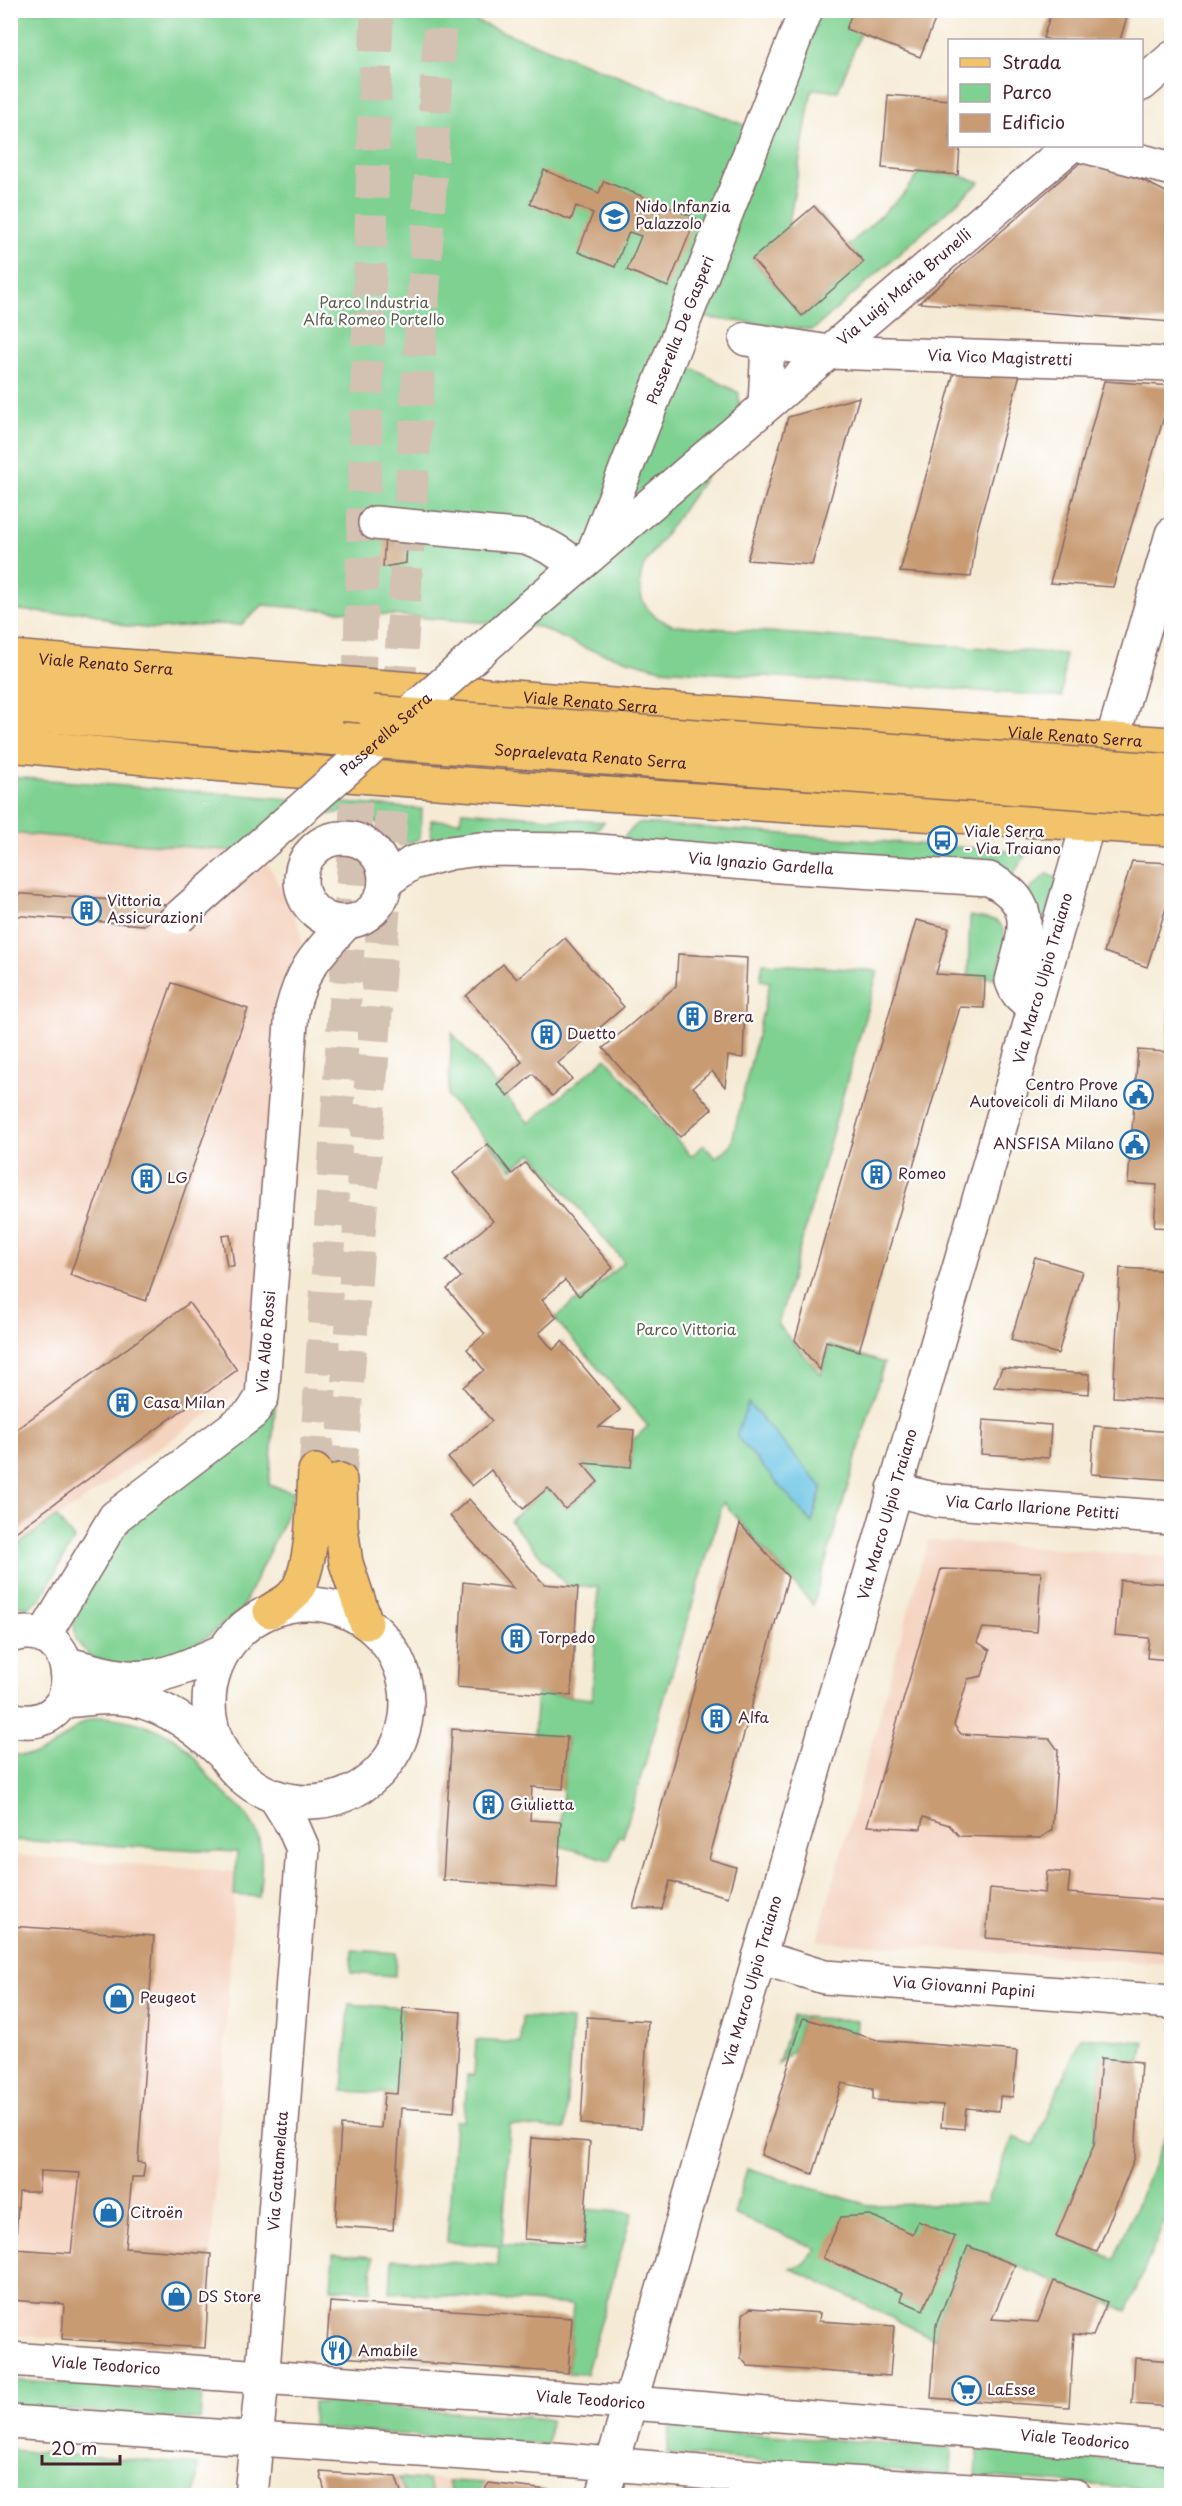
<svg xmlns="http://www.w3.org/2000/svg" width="1182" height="2506" viewBox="0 0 1182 2506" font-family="'Playpen Sans',sans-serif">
	<rect width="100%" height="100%" fill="#fff"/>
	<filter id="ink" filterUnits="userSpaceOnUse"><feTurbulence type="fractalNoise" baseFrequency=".0167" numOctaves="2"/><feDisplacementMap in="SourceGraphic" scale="12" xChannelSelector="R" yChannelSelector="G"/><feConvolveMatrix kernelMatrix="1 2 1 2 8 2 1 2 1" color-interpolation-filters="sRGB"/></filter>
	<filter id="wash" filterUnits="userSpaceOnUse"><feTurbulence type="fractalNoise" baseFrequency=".008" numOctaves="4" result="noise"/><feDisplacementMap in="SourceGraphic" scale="24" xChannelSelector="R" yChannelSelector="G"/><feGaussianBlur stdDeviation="1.35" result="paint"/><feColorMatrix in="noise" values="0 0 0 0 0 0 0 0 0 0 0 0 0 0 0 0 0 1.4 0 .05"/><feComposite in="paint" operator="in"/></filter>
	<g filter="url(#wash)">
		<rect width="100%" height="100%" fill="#f5ead4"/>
		<g fill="#f4d3c0">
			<path d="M10,833L262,853L293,911L301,933L303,1014L277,1383L230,1399L11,1550Z"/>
			<path d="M928,1540L1171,1557V1964L817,1941Z"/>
			<path d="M10,1855L236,1872L205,2348L11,2335Z"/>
			<path d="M319,2471L489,2482L548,2489L547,2496H317Z"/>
		</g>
		<g fill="#7fd192" stroke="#64785e" stroke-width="1.5">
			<path d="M447,10L752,128L681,362L739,393L738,424L718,459L644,565C634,594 643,615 673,625L1065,654L1062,697L661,669L587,649L539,627L263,605L241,625L218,624L156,629L125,626L86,611L54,614L11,609V11Z"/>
			<path d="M814,11H853L860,34L838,91L812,89L788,229L752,259L802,316L863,262L849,245L907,191L919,172L958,175L980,182L813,330L699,317Z"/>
			<path d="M10,777L422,809L420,839L400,845L380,824L364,816L343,812L317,816L262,853L11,833Z"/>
			<path d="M462,811L604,822L589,837L431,847V820L460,821Z"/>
			<path d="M638,823L1022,852L1025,856L1011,877L621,840Z"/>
			<path d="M1047,874L1058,879L1027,981V892Z"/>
			<path d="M970,916L997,921C1014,937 1000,960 995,978L968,976Z"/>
			<path d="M763,963L878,971L778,1325L821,1374L829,1345L884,1363L813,1605L723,1502L623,1837H618L610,1860L559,1846L567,1738L534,1735L537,1693L592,1699L598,1587L567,1586L510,1521L548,1488L566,1509L598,1482L582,1463L631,1467L633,1440L648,1426L555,1319L573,1302L581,1300L624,1262L532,1153L512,1169L448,1097L452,1033L529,1123L606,1058L691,1156L704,1145L715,1158L731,1145L770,982L760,980Z"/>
			<path d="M277,1383L269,1485L294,1492L283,1523L241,1610L200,1642L157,1661L129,1666L93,1659L76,1641L73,1617L120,1528Z"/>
			<path d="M56,1517L74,1539L42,1597L29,1607L16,1605L11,1600V1550Z"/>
			<path d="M103,1717C132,1720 166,1727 187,1749C198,1761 207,1776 219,1788C233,1803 250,1814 257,1833C264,1854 261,1875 259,1897L234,1895L237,1852L11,1840V1754C61,1763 65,1719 103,1717Z"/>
			<path d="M352,1950L396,1953L395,1976L351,1973Z"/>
			<path d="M349,2004L403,2008L397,2094L343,2091Z"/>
			<path d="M793,2016L857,2021L856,2034L803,2019L793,2050L778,2064Z"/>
			<path d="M522,2017L572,2020L565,2129L510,2125L502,2245L582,2251L585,2209L632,2213L586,2374L568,2373L573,2305L390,2292L392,2259L498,2265L499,2246L447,2242L455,2121H464L467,2075H474L476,2040L521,2043Z"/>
			<path d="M1081,2037L1145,2042L1141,2062L1101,2059L1094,2145L1057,2236L1114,2259L1171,2124V2206L1127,2311L968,2246L936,2325L935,2339L790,2268L804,2264L817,2249L734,2214L747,2169L868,2205L986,2203L1013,2137L1034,2145Z"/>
			<path d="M333,2254L373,2257L371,2291L331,2288Z"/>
			<path d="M10,2380L202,2394L200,2420L11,2406Z"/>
			<path d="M313,2402L550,2419L548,2445L312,2428Z"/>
			<path d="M669,2428L952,2448L951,2475L667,2454Z"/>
			<path d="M11,2450L198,2465L196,2495H11Z"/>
			<path d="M978,2450L1171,2464V2491L976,2476Z"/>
			<path d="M399,2478L429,2481L432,2495H405Z"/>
			<path d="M448,2481L485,2483L476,2495H451Z"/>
		</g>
		<path fill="#65c2e3" stroke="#587087" stroke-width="1.5" d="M748,1403L822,1487L812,1523L736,1436Z"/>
		<g id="blocks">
			<g fill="#c89b73" fill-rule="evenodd">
				<path d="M853,10H939L920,57L846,29Z"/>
				<path d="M1052,10H1129L1120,40H1050L1043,38Z"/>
				<path d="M888,95L950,100V146H960L958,175L882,168Z"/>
				<path d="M1082,161L1140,179L1172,195V322L919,303Z"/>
				<path d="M544,170L599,193L604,181L696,218L668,287L627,270L641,236L629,232L615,267L578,252L593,213L576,206L571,220L530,204Z"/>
				<path d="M814,206L864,262L802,316L752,259Z"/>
				<path d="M954,372L1020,374L977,531L971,577L900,572Z"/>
				<path d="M1104,381L1172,386V390L1113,587L1050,583Z"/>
				<path d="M859,397L812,565L747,560L788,417Z"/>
				<path d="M385,535L407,538L406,563L383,567Z"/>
				<path d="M1132,861L1172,863V905H1167L1147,967L1104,952Z"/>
				<path d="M10,893L130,901L167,905L144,925L10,915Z"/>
				<path d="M916,920L949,928L936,974L985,977L984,1008L960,1007L859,1351L826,1341L820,1370L795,1340Z"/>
				<path d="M565,938L624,1007L558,1063L572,1079L552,1096L533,1074L508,1096L497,1084L522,1062L466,996L503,964L517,979Z"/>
				<path d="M678,954L747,958L743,1058L728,1056L725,1087L712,1071L693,1087L712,1109L680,1137L603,1048L676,986Z"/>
				<path d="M172,983L248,1009L146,1301L70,1275Z"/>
				<path d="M1170,997H1172V1228L1154,1227L1157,1185L1128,1183L1138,1050L1166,1052Z"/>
				<path d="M488,1144L512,1174L525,1163L613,1268L579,1296L565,1280L542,1300L557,1317L539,1333L553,1350L562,1341L620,1410L599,1427L634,1430L631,1467L582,1463L598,1482L565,1509L548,1488L523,1509L491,1470L472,1486L448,1458L492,1421L463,1387L484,1370L467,1349L485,1334L447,1289L461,1277L446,1260L493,1221L453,1173Z"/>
				<path d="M230,1235L234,1266H227L222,1236Z"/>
				<path d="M1035,1257L1082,1271L1058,1354L1011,1340Z"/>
				<path d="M1120,1268L1172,1271L1169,1400L1113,1397Z"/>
				<path d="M189,1303L237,1370L10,1536V1434Z"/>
				<path d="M1002,1368L1090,1374L1089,1394L994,1387Z"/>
				<path d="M983,1420L1051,1425L1049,1458L981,1454Z"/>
				<path d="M1094,1426L1172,1432V1480L1091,1474Z"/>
				<path d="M469,1499L544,1584L578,1587L571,1696L457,1687L463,1582L513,1588L450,1516Z"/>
				<path d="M740,1524L788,1577L709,1859L736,1867L728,1897L670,1881L662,1909L633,1908Z"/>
				<path d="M941,1569L1041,1572L1037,1632L983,1628L977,1642L990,1650L982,1676L968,1679L954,1725L961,1734L1050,1739L1058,1750L1052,1830L1040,1838L959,1836L949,1825L923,1817L921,1829L867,1826Z"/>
				<path d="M1120,1580L1172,1584L1170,1660L1147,1658L1149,1638L1115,1635Z"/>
				<path d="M452,1729L567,1737L563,1789L532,1787L530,1820L561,1822L557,1888L443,1880Z"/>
				<path d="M1047,1871L1070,1873L1068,1893L1172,1901V1952L986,1938L990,1888L1045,1893Z"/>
				<path d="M10,1926L154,1936L138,2162L145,2163L143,2177H132L125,2248L211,2254L205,2348L62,2339L64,2304L10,2300ZM40,2171L80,2173L71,2253L15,2249L19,2192H39Z"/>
				<path d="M403,2008L461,2012L454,2112L401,2108L393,2230L335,2226L341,2125L381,2128L384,2093L397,2094Z"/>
				<path d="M587,2017L648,2021L641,2128L581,2124Z"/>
				<path d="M803,2018L877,2040L1017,2051L1013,2097L1000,2096L999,2111L966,2108L964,2129L941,2127L943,2105L873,2100V2089L842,2083L813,2174L761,2155Z"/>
				<path d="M1101,2058L1141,2062L1135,2157L1097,2252L1056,2236L1094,2145Z"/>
				<path d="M531,2138L590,2142L583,2243L524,2239Z"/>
				<path d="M870,2215L913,2234L918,2221L955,2237L923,2310L900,2300L903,2293L823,2258L841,2217Z"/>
				<path d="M968,2246L1015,2265L992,2319L1038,2322L1054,2281L1107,2302L1093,2336L1074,2334L1069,2407L931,2398L936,2325Z"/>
				<path d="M330,2302L572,2318L568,2373L326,2356Z"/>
				<path d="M751,2308L820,2313L819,2321L894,2326L890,2376L748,2366L741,2358L743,2314Z"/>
				<path d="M1135,2358L1172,2361V2407L1132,2404Z"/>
				<path d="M320,2472L396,2477L402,2496H326Z"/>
				<path d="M489,2483L547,2490L546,2496H480Z"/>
			</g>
		</g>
	</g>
	<g filter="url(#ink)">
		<use href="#blocks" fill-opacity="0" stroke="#866666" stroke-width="1.5"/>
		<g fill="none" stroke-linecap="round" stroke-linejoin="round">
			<g stroke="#d3c1b2" stroke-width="33" stroke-dasharray="33 16" stroke-linecap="butt">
				<path d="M315,1471L355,838L377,10"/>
				<path d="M340,1480L391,819L441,10"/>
			</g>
			<defs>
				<g id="minor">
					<path d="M1142,84L1172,58"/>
					<path d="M1084,146L1172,169"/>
					<path id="s1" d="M746,339L829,352L1172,364"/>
					<path d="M765,406L768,343"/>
					<path d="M375,523L526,537C545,544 561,552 576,566"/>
					<path id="s2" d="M595,548L806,10"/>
					<path id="s3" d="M528,609L1070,146"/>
					<circle cx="343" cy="880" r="42"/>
					<path id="s4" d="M385,882L412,863L449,853L480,849L586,850L793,867L989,879C1041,904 1023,935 1012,981C1016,994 1022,999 1034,1005"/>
					<path id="s5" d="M894,1489L939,1501L1172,1518"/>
					<circle cx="308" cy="1703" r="99"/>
					<path d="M10,1636C82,1612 92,1739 10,1719"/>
					<path id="s6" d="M43,1637L115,1517L252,1413L262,1397L292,1010C303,967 317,955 346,923"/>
					<path d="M67,1664C93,1670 120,1680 147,1677C173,1674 199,1661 223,1651"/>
					<path d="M63,1701C82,1700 101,1696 120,1698C159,1700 194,1726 221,1752"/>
					<path id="s7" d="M759,1957L824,1977L1172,2002"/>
					<path id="s8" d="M10,2359L671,2406L1172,2448"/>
					<path d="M10,2422L566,2460L780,2479L1075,2496"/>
					<path id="s9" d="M251,2496L264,2357L303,1849L293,1826L275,1797"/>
					<path id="s10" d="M603,2496L1172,534"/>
				</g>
				<g id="major">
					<path id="s11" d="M10,657L651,708L1172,744"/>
					<path d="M10,745C396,784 784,806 1172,829"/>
				</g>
				<g id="highway">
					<path d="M10,686L372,712"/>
					<path d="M10,713L341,739"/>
					<path d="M340,1480L341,1527L346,1563L366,1623"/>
					<path d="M270,1611C277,1606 288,1601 293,1595C314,1573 313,1501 315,1471"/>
				</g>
			</defs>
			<use href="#minor" stroke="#866666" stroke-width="36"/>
			<use href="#major" stroke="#866666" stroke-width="36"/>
			<use href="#highway" stroke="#866666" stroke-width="36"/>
			<use href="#minor" stroke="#fff" stroke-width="33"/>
			<use href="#major" stroke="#f2c36a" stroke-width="33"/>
			<use href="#highway" stroke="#f2c36a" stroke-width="33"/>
			<defs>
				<g id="minor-bridge">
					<path id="s12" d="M179,917L528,609"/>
				</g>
				<g id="highway-bridge">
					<path d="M372,712L1172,771"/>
					<path id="s13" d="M341,739L1172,799"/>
				</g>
			</defs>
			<use href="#minor-bridge" stroke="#866666" stroke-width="36" stroke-linecap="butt"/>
			<use href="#highway-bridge" stroke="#866666" stroke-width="36" stroke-linecap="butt"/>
			<use href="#minor-bridge" stroke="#fff" stroke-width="33"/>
			<use href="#highway-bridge" stroke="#f2c36a" stroke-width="33"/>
		</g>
	</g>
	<defs>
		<symbol id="school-ring" viewBox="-11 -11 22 22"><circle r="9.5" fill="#fff" stroke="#1f6fb2" stroke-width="1.5"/><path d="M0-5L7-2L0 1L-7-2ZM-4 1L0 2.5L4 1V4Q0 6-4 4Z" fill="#1f6fb2"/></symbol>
		<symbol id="bus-ring" viewBox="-11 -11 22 22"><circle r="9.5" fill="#fff" stroke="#1f6fb2" stroke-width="1.5"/><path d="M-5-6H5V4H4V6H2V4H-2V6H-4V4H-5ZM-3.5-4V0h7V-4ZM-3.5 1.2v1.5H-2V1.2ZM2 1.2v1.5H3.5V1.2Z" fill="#1f6fb2"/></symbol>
		<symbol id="building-ring" viewBox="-11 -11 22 22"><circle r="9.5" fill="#fff" stroke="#1f6fb2" stroke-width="1.5"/><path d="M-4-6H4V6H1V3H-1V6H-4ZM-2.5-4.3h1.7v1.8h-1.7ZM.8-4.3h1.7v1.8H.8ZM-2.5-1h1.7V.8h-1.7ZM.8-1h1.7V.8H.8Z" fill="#1f6fb2"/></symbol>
		<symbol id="civic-ring" viewBox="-11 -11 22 22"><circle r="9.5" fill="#fff" stroke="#1f6fb2" stroke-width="1.5"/><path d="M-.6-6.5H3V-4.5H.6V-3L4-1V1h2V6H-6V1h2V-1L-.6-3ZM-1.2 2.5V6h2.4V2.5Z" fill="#1f6fb2"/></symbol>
		<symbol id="shop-ring" viewBox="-11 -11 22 22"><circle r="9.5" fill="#fff" stroke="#1f6fb2" stroke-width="1.5"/><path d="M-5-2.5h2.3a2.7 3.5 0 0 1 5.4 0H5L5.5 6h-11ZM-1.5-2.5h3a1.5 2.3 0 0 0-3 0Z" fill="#1f6fb2"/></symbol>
		<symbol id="restaurant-ring" viewBox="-11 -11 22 22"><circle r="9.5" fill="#fff" stroke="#1f6fb2" stroke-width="1.5"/><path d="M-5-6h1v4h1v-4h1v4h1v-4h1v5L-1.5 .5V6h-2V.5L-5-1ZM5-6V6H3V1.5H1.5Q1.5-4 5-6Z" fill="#1f6fb2"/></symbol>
		<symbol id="supermarket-ring" viewBox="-11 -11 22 22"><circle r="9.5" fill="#fff" stroke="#1f6fb2" stroke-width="1.5"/><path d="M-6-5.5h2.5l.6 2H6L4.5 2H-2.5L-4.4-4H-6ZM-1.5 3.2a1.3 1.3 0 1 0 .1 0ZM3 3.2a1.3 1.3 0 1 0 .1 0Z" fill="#1f6fb2"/></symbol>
	</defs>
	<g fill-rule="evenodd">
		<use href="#school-ring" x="598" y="200" width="33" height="33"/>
		<use href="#bus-ring" x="926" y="824" width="33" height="33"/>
		<use href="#building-ring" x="70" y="894" width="33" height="33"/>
		<use href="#building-ring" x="676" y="1000" width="33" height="33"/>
		<use href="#building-ring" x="530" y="1018" width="33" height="33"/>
		<use href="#civic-ring" x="1122" y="1078" width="33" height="33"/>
		<use href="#civic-ring" x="1118" y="1128" width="33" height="33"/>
		<use href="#building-ring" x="860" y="1158" width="33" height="33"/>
		<use href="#building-ring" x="130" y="1162" width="33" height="33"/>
		<use href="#building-ring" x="106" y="1386" width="33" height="33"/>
		<use href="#building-ring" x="500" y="1622" width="33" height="33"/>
		<use href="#building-ring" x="700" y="1702" width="33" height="33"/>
		<use href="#building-ring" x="472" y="1788" width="33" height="33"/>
		<use href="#shop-ring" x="102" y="1982" width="33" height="33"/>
		<use href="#shop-ring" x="92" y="2196" width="33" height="33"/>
		<use href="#shop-ring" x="160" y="2280" width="33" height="33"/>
		<use href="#restaurant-ring" x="320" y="2334" width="33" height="33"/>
		<use href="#supermarket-ring" x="950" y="2374" width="33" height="33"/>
	</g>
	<g text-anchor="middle" stroke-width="4.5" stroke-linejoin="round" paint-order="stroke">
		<g font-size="15" fill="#4a1f2b" stroke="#fff" text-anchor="start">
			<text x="635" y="212">Nido Infanzia<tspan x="635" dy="17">Palazzolo</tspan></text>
			<text x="964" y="837">Viale Serra<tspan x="964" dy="17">- Via Traiano</tspan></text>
			<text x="107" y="906">Vittoria<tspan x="107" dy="17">Assicurazioni</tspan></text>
			<text x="713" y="1022">Brera</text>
			<text x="567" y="1039">Duetto</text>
			<text x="1118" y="1090" text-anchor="end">Centro Prove<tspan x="1118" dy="17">Autoveicoli di Milano</tspan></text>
			<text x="1114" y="1149" text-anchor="end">ANSFISA Milano</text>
			<text x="898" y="1179">Romeo</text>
			<text x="167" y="1183">LG</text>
			<text x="143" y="1408">Casa Milan</text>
			<text x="538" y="1643">Torpedo</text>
			<text x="738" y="1723">Alfa</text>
			<text x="510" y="1810">Giulietta</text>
			<text x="140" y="2003">Peugeot</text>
			<text x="130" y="2218">Citroën</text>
			<text x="198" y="2302">DS Store</text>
			<text x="358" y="2356">Amabile</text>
			<text x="987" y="2395">LaEsse</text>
		</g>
		<g font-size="15" fill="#4a1f2b" stroke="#fff">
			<text dy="5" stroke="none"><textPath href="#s3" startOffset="495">Via Luigi Maria Brunelli</textPath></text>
			<text dy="5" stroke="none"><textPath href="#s2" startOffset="234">Passerella De Gasperi</textPath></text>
			<text dy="5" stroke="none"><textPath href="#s1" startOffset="255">Via Vico Magistretti</textPath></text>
			<text dy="5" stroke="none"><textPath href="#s11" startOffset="96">Viale Renato Serra</textPath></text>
			<text dy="5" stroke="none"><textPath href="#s11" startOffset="582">Viale Renato Serra</textPath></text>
			<text dy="5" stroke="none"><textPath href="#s12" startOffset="276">Passerella Serra</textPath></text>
			<text dy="5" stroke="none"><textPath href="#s11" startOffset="1068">Viale Renato Serra</textPath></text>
			<text dy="5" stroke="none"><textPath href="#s13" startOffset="250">Sopraelevata Renato Serra</textPath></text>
			<text dy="5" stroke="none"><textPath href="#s4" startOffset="384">Via Ignazio Gardella</textPath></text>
			<text dy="5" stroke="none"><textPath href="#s10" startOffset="1580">Via Marco Ulpio Traiano</textPath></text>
			<text dy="5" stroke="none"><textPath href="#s6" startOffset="386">Via Aldo Rossi</textPath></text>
			<text dy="5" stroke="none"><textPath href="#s5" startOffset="140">Via Carlo Ilarione Petitti</textPath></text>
			<text dy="5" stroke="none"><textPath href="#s10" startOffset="1022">Via Marco Ulpio Traiano</textPath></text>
			<text dy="5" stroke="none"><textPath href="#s10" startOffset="536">Via Marco Ulpio Traiano</textPath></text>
			<text dy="5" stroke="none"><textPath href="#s7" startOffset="208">Via Giovanni Papini</textPath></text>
			<text dy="5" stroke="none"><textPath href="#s9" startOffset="326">Via Gattamelata</textPath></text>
			<text dy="5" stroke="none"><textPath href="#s8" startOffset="96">Viale Teodorico</textPath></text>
			<text dy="5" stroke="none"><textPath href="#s8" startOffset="582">Viale Teodorico</textPath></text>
			<text dy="5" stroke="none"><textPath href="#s8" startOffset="1068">Viale Teodorico</textPath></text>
		</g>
		<g font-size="15" fill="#5d5d4f" stroke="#fff">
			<text x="374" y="308">Parco Industria<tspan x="374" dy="17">Alfa Romeo Portello</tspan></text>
			<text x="686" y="1335">Parco Vittoria</text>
		</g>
	</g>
	<rect width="1182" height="2506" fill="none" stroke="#fff" stroke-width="36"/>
	<rect x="948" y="39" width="195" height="108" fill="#ffffff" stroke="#b7a5aa" stroke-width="1.5"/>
	<rect x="960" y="58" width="30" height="9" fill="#f2c36a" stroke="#b7a5aa" stroke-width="1.5"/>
	<text x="1002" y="69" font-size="18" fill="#4a1f2b">Strada</text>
	<rect x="960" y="84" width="30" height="18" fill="#7fd192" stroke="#b7a5aa" stroke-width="1.5"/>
	<text x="1002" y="99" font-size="18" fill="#4a1f2b">Parco</text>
	<rect x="960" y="114" width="30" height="18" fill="#c89b73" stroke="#b7a5aa" stroke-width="1.5"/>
	<text x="1002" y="129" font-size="18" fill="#4a1f2b">Edificio</text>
	<path d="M42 2455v9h78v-9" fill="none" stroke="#4a1f2b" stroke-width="3"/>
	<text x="51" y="2455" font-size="18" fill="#4a1f2b" stroke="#ffffff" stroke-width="4.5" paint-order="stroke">20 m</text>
</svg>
